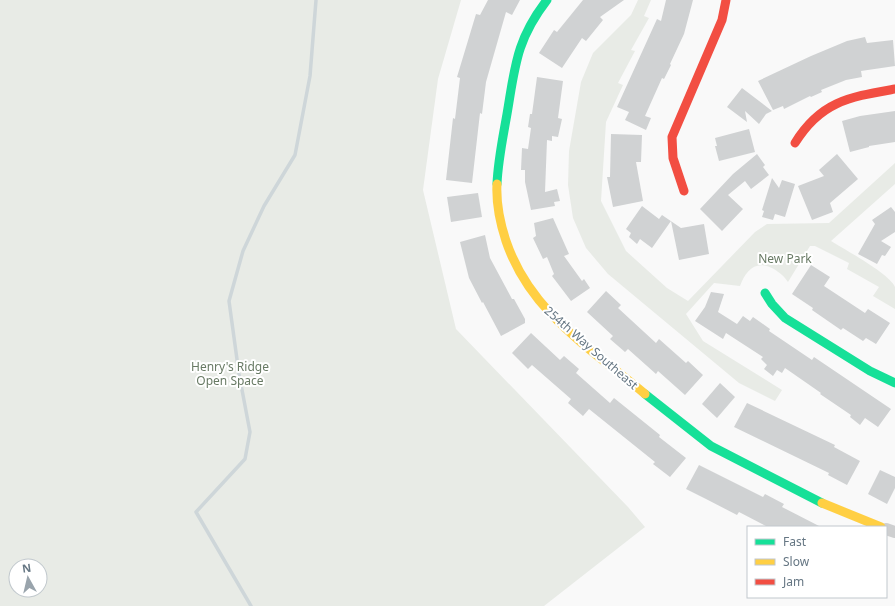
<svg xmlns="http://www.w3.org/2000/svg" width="895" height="606" viewBox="0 0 895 606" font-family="'Noto Sans',sans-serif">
	<rect width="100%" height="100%" fill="#f9f9f9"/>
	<g fill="#e8ebe6" fill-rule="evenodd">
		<path d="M0,0H461L438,79L423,190L456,329L628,507L645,527L544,606H0ZM16,566H40V590H16Z"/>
		<path d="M638,0H651L644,16L649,18L631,50L635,51L618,83L623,85L606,122L601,201L626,251L667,288L688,301L755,232L767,224L829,223L895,163V184L831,241C844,249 890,274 895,287C895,292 895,302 895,309L873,296L879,287L847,269L849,263L815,246H810L788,282C784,276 780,273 774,269C756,259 746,270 740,286L714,283L686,314L703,341L782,390L775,401L739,383L608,274L586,248L573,218L568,185L569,151L581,82L593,53L631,15Z"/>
	</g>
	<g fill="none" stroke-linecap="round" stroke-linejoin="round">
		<path stroke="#ced6d9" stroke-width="3.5" d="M251,606L196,512L245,459L250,432L239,374L229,301L243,251L264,206L295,155L310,76L316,0"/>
	</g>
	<g fill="#d0d2d3">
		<path d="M488,0H520L512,15L506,12L486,82L482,114L480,113L472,183L446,180L453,118L455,119L460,78L457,77L476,14L480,15Z"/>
		<path d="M583,0H624L600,17L603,20L586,41L582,38L562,68L539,53L554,30L557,32Z"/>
		<path d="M666,0H693L684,34L670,64L671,65L664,79L662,78L645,116L651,118L646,130L625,120L629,112L617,107L657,19L661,21Z"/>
		<path d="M865,37L867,43L893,40L895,66L861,71L862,77L846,80L821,90L822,92L811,97L810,96L784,109L783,106L773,110L758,81L811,56L847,41Z"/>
		<path d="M537,77L563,81L558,118L562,119L558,137L552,136V141L547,140L545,192L557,189L560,201L554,202L555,206L531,210L525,182V170H521L522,148L528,149L531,128L528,127L530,114H532Z"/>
		<path d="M742,88L772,111L766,114L759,124L745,111L747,122L727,107Z"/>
		<path d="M895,111V142L869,146V147L850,152L842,121L860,116Z"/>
		<path d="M749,129L755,152L719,161L715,146H717L715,138Z"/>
		<path d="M611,134L642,135L641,162H636L643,201L613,207L607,177H610Z"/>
		<path d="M757,154L765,165L763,167L769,175L751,189L745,181L728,195L743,209L722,231L700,209L733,174Z"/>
		<path d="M837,154L858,179L830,203L833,212L812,220L798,186L824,176L819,170Z"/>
		<path d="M772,178L779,188L782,180L795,184L785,217L775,214L773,220L762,217L764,211L762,210Z"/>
		<path d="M478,193L482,217L451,222L447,197Z"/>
		<path d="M642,206L659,219L662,215L681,228L704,224L709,254L679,260L671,221L652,248L640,239L637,244L629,237L631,233L626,229Z"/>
		<path d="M891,207L895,212V232L881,241L891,247L885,256L882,255L877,264L858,254L875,224L872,220Z"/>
		<path d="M553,218L569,254L564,256L582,281L584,279L590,288L571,301L552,276L554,274L547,257L543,259L533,238L536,236L534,223Z"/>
		<path d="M485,235L490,258L512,299H514L525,319V323L501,336L483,302L482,303L469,278L460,242Z"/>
		<path d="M811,265L830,277L824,286L865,313L868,309L890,323L876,344L866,338L863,341L843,328L841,330L812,310L813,308L792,294Z"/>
		<path d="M606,291L621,305L618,308L656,343L659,339L686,363L688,361L703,375L685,395L658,371L656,374L628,349L625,352L610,339L613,336L587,312Z"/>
		<path d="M711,292L724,294L718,312L737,324L743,316L750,321L753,317L770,329L769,331L812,360L814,357L891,409L878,427L865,418L860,425L850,417L851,415L820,394L821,393L785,368L782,373L777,370L773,376L764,369L767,365L761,359L763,357L726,333L723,339L695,321L705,307Z"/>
		<path d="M531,333L560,360L564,356L579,369L576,373L610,403L614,398L660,435L659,437L686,458L670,477L653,464L655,462L589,409L583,416L568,403L571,399L532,365L528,369L512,353Z"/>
		<path d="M720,383L735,397L717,418L702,404Z"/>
		<path d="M747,403L835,445L834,447L860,461L847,485L828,475L829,473L734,427Z"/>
		<path d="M699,465L763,497L765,494L784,504L782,507L821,527H768L739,512L737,515L706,499L686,489Z"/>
		<path d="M880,470L895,477V488L887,504L868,494Z"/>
	</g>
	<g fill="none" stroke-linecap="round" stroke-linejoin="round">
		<path stroke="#cecfd0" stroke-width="12" d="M886,529L895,532"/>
		<g stroke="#16e098" stroke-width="9">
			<path d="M497,184C498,160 503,137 507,114C515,67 516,40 547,0"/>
			<path d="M765,293L772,304L785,318L870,371L895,383"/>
			<path d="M645,394L711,446L822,503"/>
		</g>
		<g stroke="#ffcf43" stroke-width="9">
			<path d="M497,184C496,203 500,223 506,241C530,312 590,348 645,394"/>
			<path d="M822,503L881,527"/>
		</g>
		<g stroke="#f24e42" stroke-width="9">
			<path d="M795,143C821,101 850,97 895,89"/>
			<path d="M684,191L673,158L672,137L722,20L726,0"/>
		</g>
	</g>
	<g text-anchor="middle" stroke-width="4" stroke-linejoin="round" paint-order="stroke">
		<g font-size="12" fill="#687a64" stroke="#fff">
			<text x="785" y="263">New Park</text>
			<text x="230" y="371">Henry's Ridge<tspan x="230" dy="14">Open Space</tspan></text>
		</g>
		<g font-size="12" fill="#657683" stroke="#fff">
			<text transform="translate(591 348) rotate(41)" y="4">254th Way Southeast</text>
		</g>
	</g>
	<rect x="747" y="526" width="140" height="72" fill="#ffffff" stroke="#c1c8cd"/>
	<rect x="755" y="539" width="20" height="6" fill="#16e098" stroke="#c1c8cd"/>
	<text x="783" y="546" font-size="12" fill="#657683">Fast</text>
	<rect x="755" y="559" width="20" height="6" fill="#ffcf43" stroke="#c1c8cd"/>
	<text x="783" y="566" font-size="12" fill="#657683">Slow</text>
	<rect x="755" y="579" width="20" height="6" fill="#f24e42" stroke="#c1c8cd"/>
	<text x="783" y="586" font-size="12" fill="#657683">Jam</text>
	<g transform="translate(28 578) rotate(352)"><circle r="19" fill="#ffffff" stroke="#c1c8cd"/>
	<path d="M0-3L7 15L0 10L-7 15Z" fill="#99a4ac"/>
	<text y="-6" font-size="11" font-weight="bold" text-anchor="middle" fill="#657683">N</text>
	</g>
</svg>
